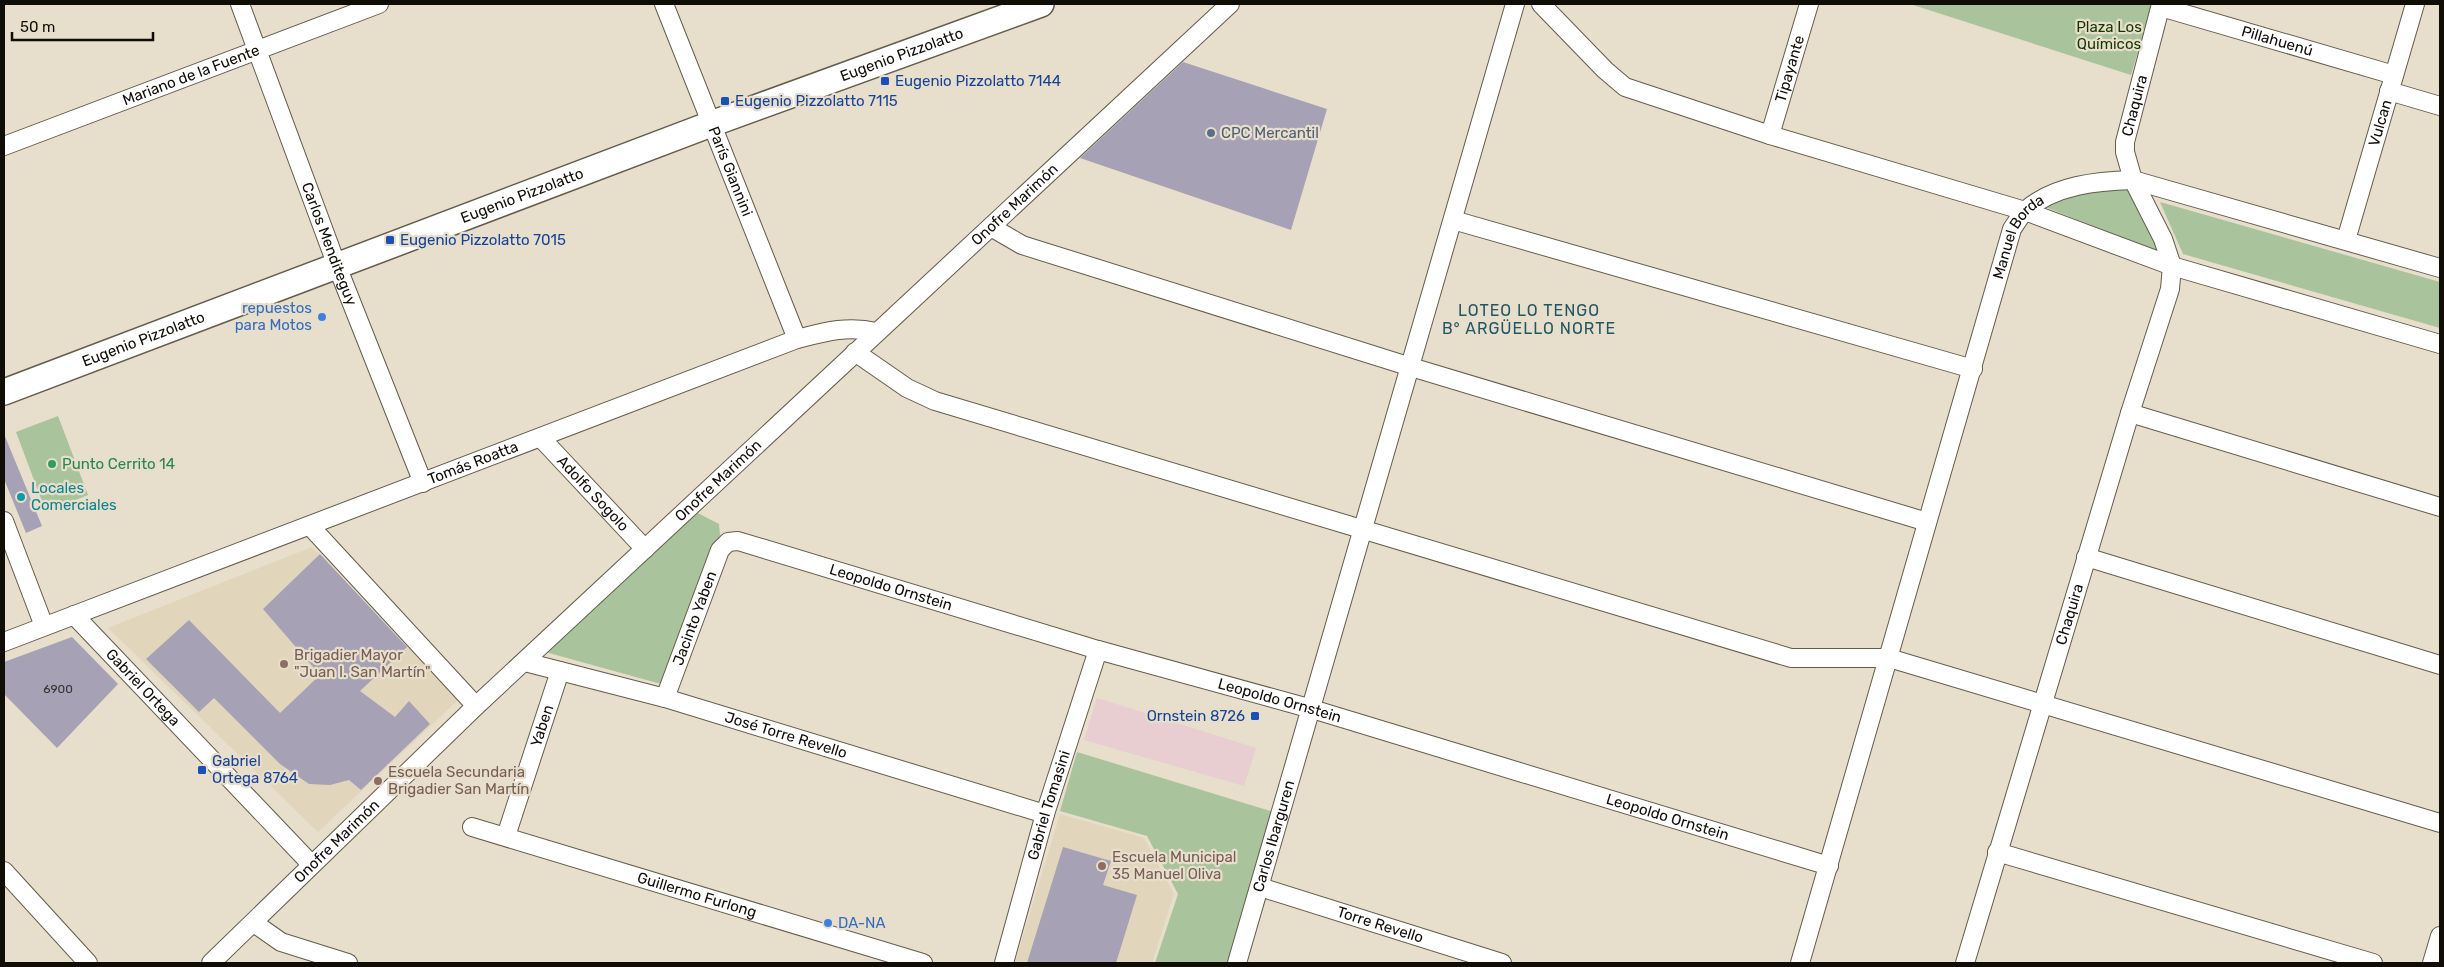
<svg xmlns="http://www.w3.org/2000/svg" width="2444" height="967" viewBox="0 0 2444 967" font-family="Rubik,sans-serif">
	<rect width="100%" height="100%" fill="#e7decb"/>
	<path fill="#e8cdd1" d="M1097,698L1256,748L1244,786L1084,740Z"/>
	<g fill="#e1d5bb">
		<path d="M312,547L458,700L318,832L108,628Z"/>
		<path d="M1060,814L1144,838L1174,894L1152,963H1015Z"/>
	</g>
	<g fill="#a9c39c">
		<path d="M1910,4H2152L2131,75Z"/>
		<path d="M2131,185L2162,254L2043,206L2070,194Z"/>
		<path d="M2160,202L2440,282V328L2183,254Z"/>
		<path d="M58,416L88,495L46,512L16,432Z"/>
		<path d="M688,508L719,524L720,535L661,684L538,650Z"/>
		<path d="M1077,752L1277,813L1231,963H1155L1178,894L1147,836L1060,811Z"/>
	</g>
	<g fill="#a6a1b4">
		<path d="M1183,62L1327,109L1291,230L1080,158Z"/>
		<path d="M4,434L42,526L26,533L4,479Z"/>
		<path d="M320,554L407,647L360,691L395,717L409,701L430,724L361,790L349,780L330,785L309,784L280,764L214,698L199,712L146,659L189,620L280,713L320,675L263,609Z"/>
		<path d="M72,637L118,684L57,748L4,694V662Z"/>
		<path d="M1063,847L1111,861L1103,885L1137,895L1116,963H1027Z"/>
	</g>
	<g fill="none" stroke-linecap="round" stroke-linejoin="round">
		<defs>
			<g id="street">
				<path id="s1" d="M240,4L337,266L423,483"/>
				<path id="s2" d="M664,4L797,339"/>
				<path d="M1541,4L1605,70L1625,87L1770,135L2025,211L2172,266L2440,344"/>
				<path id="s3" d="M2161,7L2394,75"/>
				<path d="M2389,91L2440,106"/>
				<path id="s4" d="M1770,135L1809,4"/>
				<path id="s5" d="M4,146L379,4"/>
				<path d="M1453,220L1973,369"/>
				<path d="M991,227L1022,245L1411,367L1927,522"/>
				<path id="s6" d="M2346,240L2415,4"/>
				<path d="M855,352L907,388L935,401L1791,658H1889L2440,823"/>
				<path d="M2130,413L2440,507"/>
				<path id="s7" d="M541,438L645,549"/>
				<path d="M4,521L44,626"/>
				<path d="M310,526L476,706"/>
				<path d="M2086,557L2440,665"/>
				<path id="s8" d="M74,615L311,864"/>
				<path id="s9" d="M4,642L797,339C824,332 848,325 876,332"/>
				<path id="s10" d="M525,662L665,698L1045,814"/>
				<path id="s11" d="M665,698L720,550L728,542L738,541L1098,650L1312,709L1829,866"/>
				<path id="s12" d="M472,827L923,963"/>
				<path id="s13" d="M506,836L560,671"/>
				<path d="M1997,852L2373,963"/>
				<path d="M4,871L88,963"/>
				<path id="s14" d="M1260,887L1502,963"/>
				<path d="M254,923L281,942L348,963"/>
				<path id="s15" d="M211,963L476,706L1230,4"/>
				<path id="s16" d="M1004,963L1045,814L1098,650"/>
				<path id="s17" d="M1237,963L1515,4"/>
				<path id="s18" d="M1800,963L2012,229C2016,223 2021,215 2026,210C2055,185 2097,181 2133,180L2440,268"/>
				<path id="s19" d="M1965,963L2130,413L2170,289L2172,266L2163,239L2133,180L2125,152V142L2161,4"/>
				<path d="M2432,963L2440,936"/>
			</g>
			<g id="secondary">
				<path id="s20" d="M4,392L711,124L1041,4"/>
			</g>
		</defs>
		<use href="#street" stroke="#645c4b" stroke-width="20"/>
		<use href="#secondary" stroke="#645c4b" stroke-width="28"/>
		<use href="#street" stroke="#fff" stroke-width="18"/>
		<use href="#secondary" stroke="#fff" stroke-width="25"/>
	</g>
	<g fill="#1a4fb4" stroke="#e7decb" stroke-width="2">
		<rect x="880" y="76" width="10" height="10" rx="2.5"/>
		<rect x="720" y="96" width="10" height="10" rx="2.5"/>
		<rect x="385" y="235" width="10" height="10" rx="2.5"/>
		<rect x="1250" y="711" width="10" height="10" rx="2.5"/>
		<rect x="197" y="765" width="10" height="10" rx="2.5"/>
	</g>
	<circle fill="#5c6f8a" stroke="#e7decb" stroke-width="2" cx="1211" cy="133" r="5"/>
	<g fill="#3f7fe0" stroke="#e7decb" stroke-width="2">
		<circle cx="322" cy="317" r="5"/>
		<circle cx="828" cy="923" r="5"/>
	</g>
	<circle fill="#2e9e5b" stroke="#e7decb" stroke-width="2" cx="52" cy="464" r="5"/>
	<circle fill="#0f9aa8" stroke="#e7decb" stroke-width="2" cx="21" cy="497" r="5"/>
	<g fill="#8d6e63" stroke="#e7decb" stroke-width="2">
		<circle cx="284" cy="664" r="5"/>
		<circle cx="378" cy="781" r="5"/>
		<circle cx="1102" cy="866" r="5"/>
	</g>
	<g text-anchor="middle" stroke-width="4.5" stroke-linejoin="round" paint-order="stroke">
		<g font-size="12" fill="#363232">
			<text x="58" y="693">6900</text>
		</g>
		<g font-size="15" fill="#163600" stroke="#e7decb">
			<text x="2109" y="32">Plaza Los<tspan x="2109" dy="17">Químicos</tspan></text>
		</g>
		<g font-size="15" fill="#100d07" stroke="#e7decb">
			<text dy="5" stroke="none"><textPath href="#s3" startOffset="121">Pillahuenú</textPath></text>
			<text dy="5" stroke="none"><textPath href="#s20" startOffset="959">Eugenio Pizzolatto</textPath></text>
			<text dy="5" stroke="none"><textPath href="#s4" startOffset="69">Tipayante</textPath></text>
			<text dy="5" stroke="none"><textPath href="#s5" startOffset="200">Mariano de la Fuente</textPath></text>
			<text dy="5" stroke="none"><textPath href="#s19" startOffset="899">Chaquira</textPath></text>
			<text dy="5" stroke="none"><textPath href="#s6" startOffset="122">Vulcan</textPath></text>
			<text dy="5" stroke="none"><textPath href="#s2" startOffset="180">París Giannini</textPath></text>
			<text dy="5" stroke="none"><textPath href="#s20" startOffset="554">Eugenio Pizzolatto</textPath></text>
			<text dy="5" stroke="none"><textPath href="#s15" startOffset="1105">Onofre Marimón</textPath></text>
			<text dy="5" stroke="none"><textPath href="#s18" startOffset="760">Manuel Borda</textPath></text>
			<text dy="5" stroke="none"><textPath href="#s1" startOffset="256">Carlos Menditeguy</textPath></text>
			<text dy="5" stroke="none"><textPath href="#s20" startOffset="149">Eugenio Pizzolatto</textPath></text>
			<text dy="5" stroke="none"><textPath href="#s9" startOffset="502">Tomás Roatta</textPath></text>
			<text dy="5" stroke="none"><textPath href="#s15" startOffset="700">Onofre Marimón</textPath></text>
			<text dy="5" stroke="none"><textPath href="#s7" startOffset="76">Adolfo Sogolo</textPath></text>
			<text dy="5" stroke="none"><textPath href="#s11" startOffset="339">Leopoldo Ornstein</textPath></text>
			<text dy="5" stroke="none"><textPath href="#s19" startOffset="364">Chaquira</textPath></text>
			<text dy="5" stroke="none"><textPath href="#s11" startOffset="85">Jacinto Yaben</textPath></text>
			<text dy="5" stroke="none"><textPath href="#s8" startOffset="100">Gabriel Ortega</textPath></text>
			<text dy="5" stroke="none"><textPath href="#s11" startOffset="744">Leopoldo Ornstein</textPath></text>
			<text dy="5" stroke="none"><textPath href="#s13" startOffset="116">Yaben</textPath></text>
			<text dy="5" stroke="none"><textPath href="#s10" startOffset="271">José Torre Revello</textPath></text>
			<text dy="5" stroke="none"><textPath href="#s16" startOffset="164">Gabriel Tomasini</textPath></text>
			<text dy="5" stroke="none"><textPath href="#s11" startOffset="1149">Leopoldo Ornstein</textPath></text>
			<text dy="5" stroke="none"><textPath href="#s17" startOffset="132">Carlos Ibarguren</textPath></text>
			<text dy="5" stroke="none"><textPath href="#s15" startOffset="175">Onofre Marimón</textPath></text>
			<text dy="5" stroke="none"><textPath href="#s12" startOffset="235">Guillermo Furlong</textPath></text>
			<text dy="5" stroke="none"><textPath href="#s14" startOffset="126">Torre Revello</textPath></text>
		</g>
		<g font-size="15" fill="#164399" stroke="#e7decb" text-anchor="start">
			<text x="895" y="86">Eugenio Pizzolatto 7144</text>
			<text x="735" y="106">Eugenio Pizzolatto 7115</text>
			<text x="400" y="245">Eugenio Pizzolatto 7015</text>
			<text x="1245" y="721" text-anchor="end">Ornstein 8726</text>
			<text x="212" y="766">Gabriel<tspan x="212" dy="17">Ortega 8764</tspan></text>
		</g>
		<g font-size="15" fill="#4e5e75" stroke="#e7decb" text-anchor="start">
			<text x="1221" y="138">CPC Mercantil</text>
		</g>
		<g font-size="15" fill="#366cbe" stroke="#e7decb" text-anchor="end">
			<text x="312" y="313">repuestos<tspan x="312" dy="17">para Motos</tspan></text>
			<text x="838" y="928" text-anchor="start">DA-NA</text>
		</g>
		<g font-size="15" fill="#27864d" stroke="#e7decb" text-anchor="start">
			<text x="62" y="469">Punto Cerrito 14</text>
		</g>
		<g font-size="15" fill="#0d838f" stroke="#e7decb" text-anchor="start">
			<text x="31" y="493">Locales<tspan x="31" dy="17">Comerciales</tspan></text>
		</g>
		<g font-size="15" fill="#785e54" stroke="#e7decb" text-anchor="start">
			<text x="294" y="660">Brigadier Mayor<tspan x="294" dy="17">"Juan I. San Martín"</tspan></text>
			<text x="388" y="777">Escuela Secundaria<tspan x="388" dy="17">Brigadier San Martín</tspan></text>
			<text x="1112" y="862">Escuela Municipal<tspan x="1112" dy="17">35 Manuel Oliva</tspan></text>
		</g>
		<g font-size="16" letter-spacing="1" fill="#215764" stroke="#e7decb">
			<text x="1529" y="316">LOTEO LO TENGO<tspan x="1529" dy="18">B° ARGÜELLO NORTE</tspan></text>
		</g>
	</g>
	<rect width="2444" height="967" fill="none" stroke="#100d07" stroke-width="10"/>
	<path d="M12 32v8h141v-8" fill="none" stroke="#100d07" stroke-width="2.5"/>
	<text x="20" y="32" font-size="15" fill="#100d07" stroke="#e7decb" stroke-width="4" paint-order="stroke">50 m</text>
</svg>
